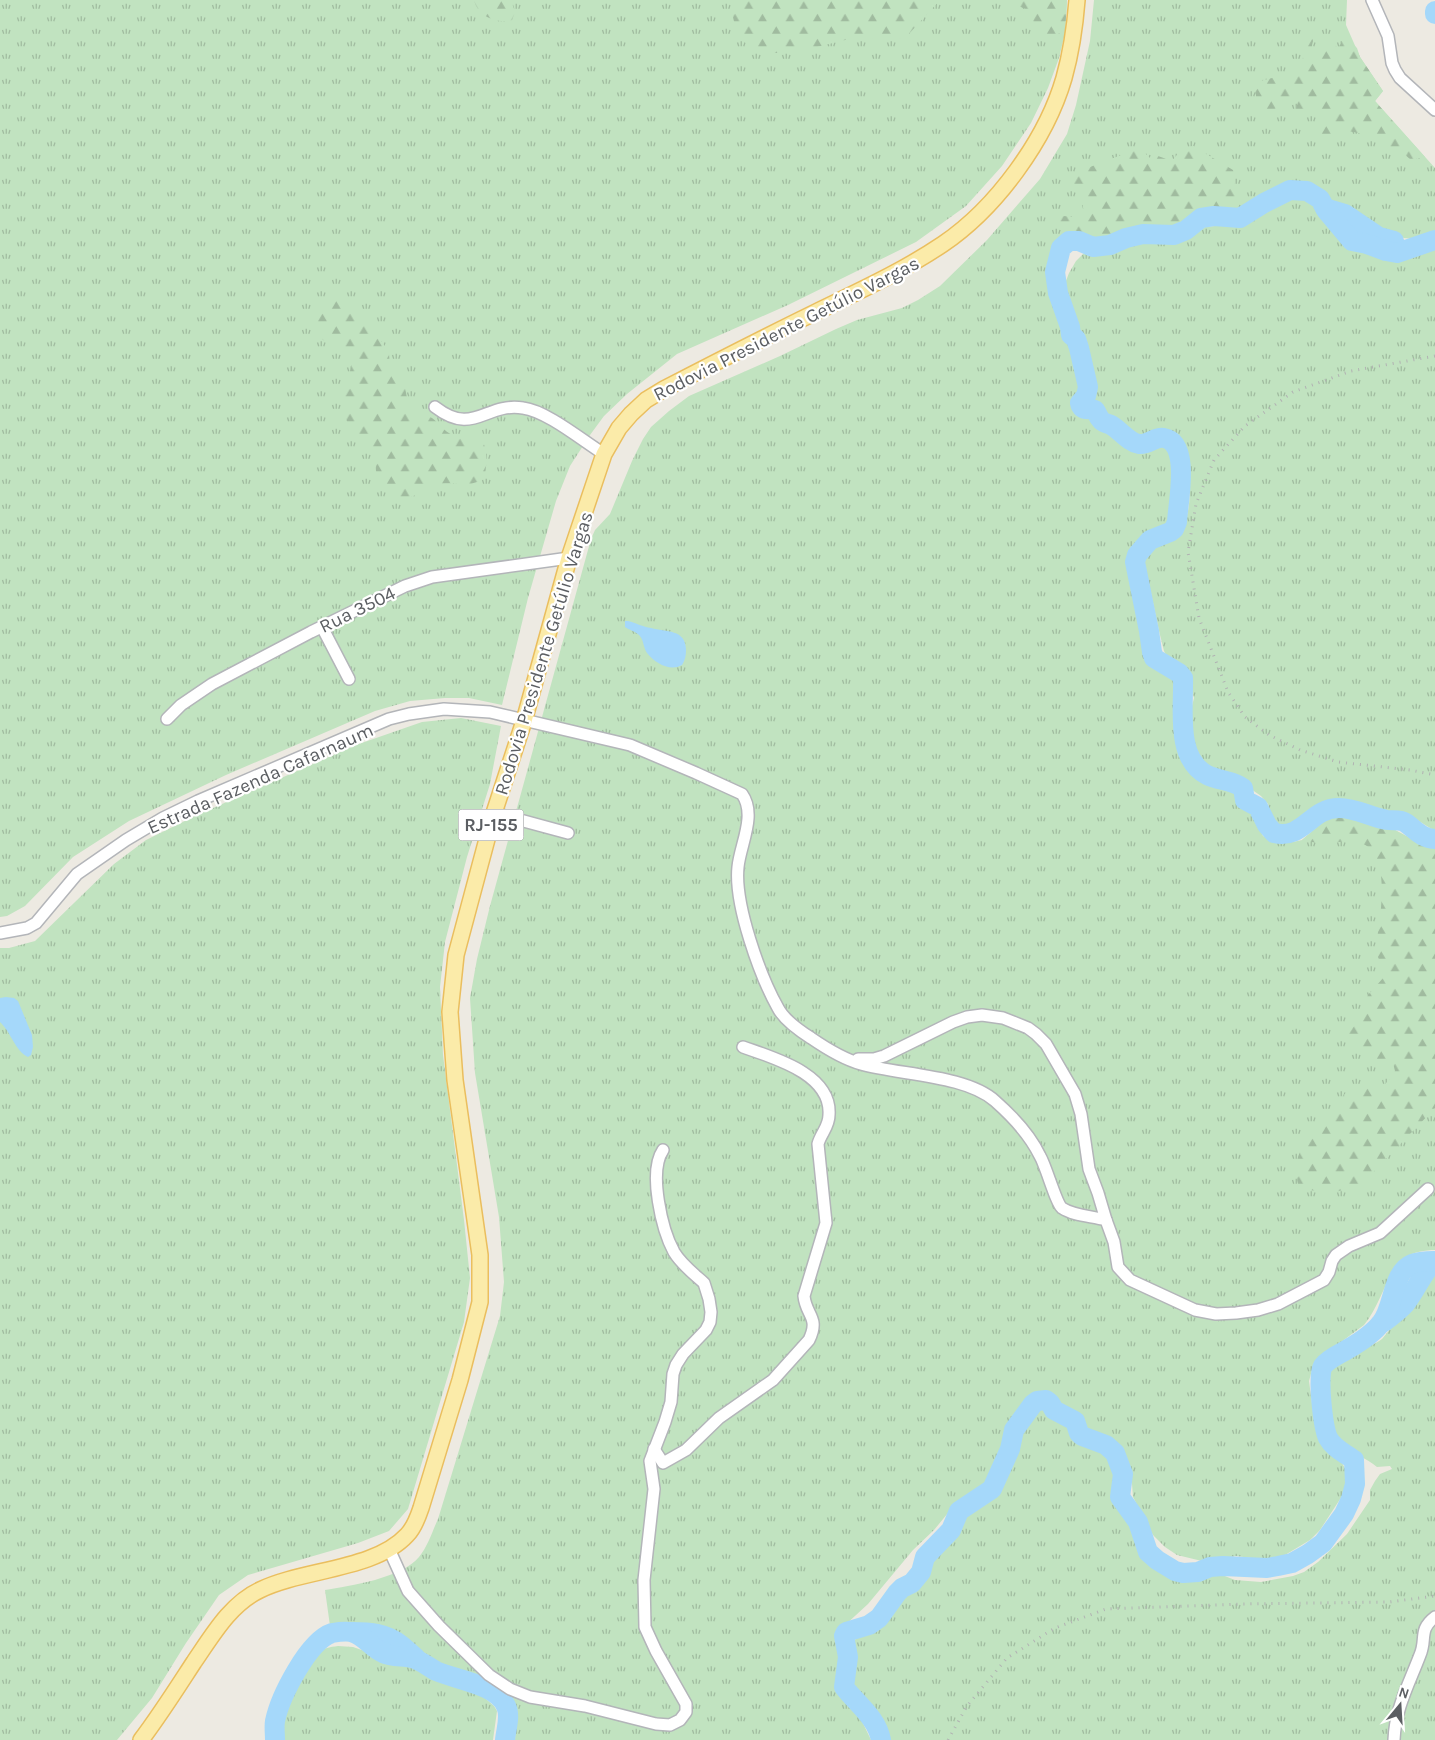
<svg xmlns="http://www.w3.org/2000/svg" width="1435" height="1740" viewBox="0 0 1435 1740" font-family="Karla,sans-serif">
	<defs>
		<pattern id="grass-tufts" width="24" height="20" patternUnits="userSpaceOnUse" patternTransform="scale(1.25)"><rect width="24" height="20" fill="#c1e3c0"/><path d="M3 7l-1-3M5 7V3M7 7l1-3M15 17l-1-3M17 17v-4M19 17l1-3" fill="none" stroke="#a0bb9f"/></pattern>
		<pattern id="forest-firs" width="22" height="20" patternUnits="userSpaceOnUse" patternTransform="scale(1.25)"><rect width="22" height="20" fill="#c1e3c0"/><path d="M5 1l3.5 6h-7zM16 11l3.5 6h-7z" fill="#a0bb9f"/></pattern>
	</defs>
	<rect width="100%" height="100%" fill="#edeae2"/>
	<g fill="url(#grass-tufts)">
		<path d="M0,0H1067L1065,33L1059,58L1048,88L1031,123L1002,166L966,206L916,242L788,305L677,354L627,394L604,416L590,435L570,466L556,501L528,598L502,705L469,698H445L410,701L375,711L226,775L129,821L73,857L25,906L7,916L0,917Z"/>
		<path d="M1094,0H1347L1346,25L1360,57L1383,91L1375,101L1435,168V232L1414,239L1404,238L1384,232L1355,212L1330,204L1311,188L1296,184H1286L1241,212H1200L1181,225L1173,228L1166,229L1141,227L1114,237L1103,239L1067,235C1060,238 1058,243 1055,250C1041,282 1059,313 1071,343C1076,354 1078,368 1081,381C1083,392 1074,400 1076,406C1078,413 1087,412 1092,415C1095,417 1097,421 1100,424C1103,427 1109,429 1113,431C1121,436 1126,445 1135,448C1150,451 1157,439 1172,446L1175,451L1176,475L1170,521L1145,539L1131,556L1129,562L1130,577L1148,653C1155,665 1168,669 1177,679C1176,735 1167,773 1233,790L1241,802L1250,808L1263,836L1271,840L1293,842L1302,840L1328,818L1343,815L1393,829L1414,841L1435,847V1250C1426,1250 1412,1252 1405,1258C1385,1275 1381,1305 1364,1325L1318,1359L1312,1370L1309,1381L1313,1411L1320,1441L1327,1450L1342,1463L1347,1472L1348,1481L1346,1490L1320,1530L1310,1540L1280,1558L1258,1559L1236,1556L1206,1562L1177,1555L1165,1547L1153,1535L1133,1497L1131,1471L1128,1464L1119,1450L1106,1439L1089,1430L1075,1412L1050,1396L1043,1394L1030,1396L1006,1429V1435L997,1462L986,1484L948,1513L934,1530L913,1550L868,1604L843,1627L839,1635L838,1642L840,1661L838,1687L859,1715L871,1740H515L516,1721L513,1705L499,1690L490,1685L445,1666L423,1652L404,1638L386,1630L370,1625L330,1626L325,1590C350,1586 402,1578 419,1557C428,1546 432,1532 438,1519L500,1316L504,1282L499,1217L475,1073L470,998L477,959L490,906L591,539L595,530L610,514L632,461L643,439L651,427L669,411L689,396L780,356L836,329L857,320L902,308L918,300L940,286L987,240L1040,179L1067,134L1076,105L1090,41Z"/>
		<path d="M1299,194L1312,199L1319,213L1347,245L1392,258H1407L1423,252L1435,250V831L1409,815L1381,811L1366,804L1353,802L1331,803L1323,806L1294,825L1284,826L1276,824L1271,817L1268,804L1261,796L1241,782L1211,769L1195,755L1189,733L1188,722L1194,698L1191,687L1181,667L1167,657L1164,651C1158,629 1154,606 1149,584C1147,575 1142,567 1143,558C1146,541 1166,544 1176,535C1196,517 1189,474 1186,450C1180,432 1157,428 1143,439C1123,433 1108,415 1092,403L1091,373L1064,293V286L1069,273L1076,261L1083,254L1093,250L1117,247L1135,239L1155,237L1177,238L1186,237L1205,227L1234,224L1257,216L1289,197Z"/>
		<path d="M461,718L501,726L490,784L467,857L445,942L440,987L443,1055L464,1220L470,1278L464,1322L408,1509L389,1531L358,1543L248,1575L219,1595L186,1643L152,1698L117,1740H0V948H9L35,941L114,864L146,840L195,816L356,745L422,722Z"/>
		<path d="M1435,1275V1740H888L873,1714L852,1686L850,1679L853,1644L856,1638L881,1622L891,1612L900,1596L915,1587L920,1581L936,1552L961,1519L981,1504L998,1496L1001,1490L1016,1451L1018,1443V1430L1026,1422L1037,1408L1045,1407C1054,1419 1058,1413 1068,1419C1074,1423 1071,1441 1090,1448C1097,1450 1107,1449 1111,1456C1122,1473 1111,1483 1115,1497C1118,1509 1131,1517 1137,1528C1141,1534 1139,1543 1142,1550C1150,1568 1169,1573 1185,1578C1191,1579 1195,1582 1200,1581C1207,1580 1211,1574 1217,1573L1235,1580L1261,1582L1293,1576L1304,1572L1318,1562L1347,1534L1370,1500V1490L1375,1481L1380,1474L1392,1469L1390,1466L1377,1467C1367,1458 1354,1455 1343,1447C1325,1434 1323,1394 1325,1373C1337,1351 1365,1352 1382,1339Z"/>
		<path d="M338,1646L353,1647L394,1661L409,1665L445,1681L478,1692L494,1706L497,1711L493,1740H280C280,1718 299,1668 316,1654C322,1648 330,1647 338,1646Z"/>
	</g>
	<g fill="url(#forest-firs)">
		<path d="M474,0H511L515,12L512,20C497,24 478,17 474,0Z"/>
		<path d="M730,0H940L907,36L900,39C884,41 867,36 850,39C822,44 765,67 743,40C734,29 732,13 730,0Z"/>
		<path d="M1000,0H1067L1065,33C1053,33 1046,40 1035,33L1032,12L1012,3Z"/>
		<path d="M1307,32L1311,33L1313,41L1311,49C1314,48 1317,48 1319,47C1329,44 1329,39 1338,48L1344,39L1350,41L1357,48L1360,57L1383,91L1375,101L1425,157L1411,160L1403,153H1391L1387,149L1386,141C1379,136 1374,137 1367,135C1352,132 1341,126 1330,139L1322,138L1317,135V128L1333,124V119L1317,107H1313L1306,116L1302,117L1296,111L1298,100L1289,97L1282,100L1278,106L1273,111L1262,109L1256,106V95L1254,89L1260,81L1292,73L1302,65L1304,48L1299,42V37Z"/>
		<path d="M1193,146L1233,170C1235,176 1234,182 1235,188C1238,200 1241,200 1236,213L1211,211L1200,212L1181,225L1173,228L1166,229L1141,227L1114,237L1091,238L1067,235L1059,227V219L1063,216L1076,217L1083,209C1083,196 1076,196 1072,186L1077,176L1090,167L1129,152L1136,150L1144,152L1151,159L1158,156L1172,161L1180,151Z"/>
		<path d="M331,299C355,302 358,312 372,329C377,336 382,341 386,348L389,354L390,367C393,371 399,374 401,378C408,388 404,401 414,410C420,415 426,415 432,418C439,423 444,432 453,435C459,436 463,434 468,434C490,433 488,464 484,478C471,489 452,481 436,484C425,486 417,498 405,498C392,498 378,484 376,471C375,463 379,457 373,449C365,436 348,432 345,415C344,406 342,393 344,384C345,380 348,377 349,374C352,368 351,361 351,355C346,349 339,349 333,346C315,338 307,320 317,303Z"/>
		<path d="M1343,815L1393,829L1426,846L1435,847V1108L1360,1186L1335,1192H1323L1303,1189L1298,1184C1290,1146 1313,1138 1334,1113C1340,1106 1340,1095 1349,1091C1368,1082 1383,1096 1395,1071L1393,1063L1385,1059L1379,1060L1364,1052L1351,1050L1346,1042L1347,1036L1359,1019L1368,995L1384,977L1385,971C1383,966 1378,959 1377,954C1375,942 1379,930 1380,919C1382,898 1387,854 1363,844C1349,838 1336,844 1321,843C1315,843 1309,841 1302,840L1328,818Z"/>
	</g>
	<g fill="#a5d8fa">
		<path d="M625,621H628C636,623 643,627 651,628C666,632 686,629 686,650C686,656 685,660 682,665C670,672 655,663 647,653C643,647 644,640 639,635C635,631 629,630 625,627Z"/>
		<path d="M6,997L14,998L18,1001L32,1035L33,1047L31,1055L28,1057C15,1051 11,1032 0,1022V998Z"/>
	</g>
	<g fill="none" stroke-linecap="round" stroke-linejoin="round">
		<g stroke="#a5d8fa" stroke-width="20">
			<path d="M1435,11V14"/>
			<path d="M1325,208L1345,214L1379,237L1394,241"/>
			<path d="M1435,240L1397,253L1386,251L1367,244L1352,241L1326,210L1320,199L1307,191L1290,190L1264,203L1240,218L1214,216L1201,218L1186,230L1174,235L1143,234L1126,238L1110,245L1093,247L1079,241H1069L1061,248L1055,272L1058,293L1070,327L1071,335L1076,339L1079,348L1088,387L1086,396L1080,403C1082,412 1088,408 1095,410C1097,413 1098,417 1101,420C1103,423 1107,423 1111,425C1120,430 1128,442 1139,444C1149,445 1155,436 1164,438C1191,443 1178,502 1177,522L1174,529L1170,532L1150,540L1137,555L1135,562L1149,631L1152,652L1154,658L1179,673L1183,678C1184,708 1175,758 1207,775C1219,781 1233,780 1243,788L1245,800L1258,807L1267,825L1274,833C1304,840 1310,808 1339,808C1356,808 1370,817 1387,820C1393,821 1400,819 1406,823C1416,830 1421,838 1435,839"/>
			<path d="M1384,1322C1391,1316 1399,1311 1405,1304C1416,1290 1422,1274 1434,1261"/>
			<path d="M352,1632C370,1632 386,1633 401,1645C406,1649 411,1654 416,1658"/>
			<path d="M275,1740C275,1734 274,1727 275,1721C280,1697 308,1641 332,1633C338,1632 345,1631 351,1632C364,1635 371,1648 383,1653C392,1657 403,1656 412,1658C422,1661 428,1667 436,1671C456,1680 496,1684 506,1706C511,1716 506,1729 505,1740"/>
			<path d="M881,1740C877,1718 857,1704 844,1687L848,1657L844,1636L846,1632L869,1625L879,1618L897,1593L902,1588L912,1583L921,1572L925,1557L951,1530L959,1511L992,1489L1010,1449L1014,1430L1033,1404L1037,1401L1046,1400L1050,1403L1054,1410L1075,1421L1079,1433L1082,1436L1106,1445L1115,1453L1123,1474L1120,1497L1138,1522L1148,1552L1157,1560L1175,1571L1183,1573L1198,1572L1210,1567L1223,1566L1267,1568L1278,1566L1292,1563L1308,1554L1323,1543L1344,1514L1351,1499L1355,1484L1354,1460C1345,1453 1334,1449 1328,1438C1323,1427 1317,1376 1323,1366C1329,1358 1340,1354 1348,1349C1360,1342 1373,1334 1381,1323C1394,1308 1392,1272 1412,1264C1419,1261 1428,1261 1435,1261"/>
		</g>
		<defs>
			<g id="minor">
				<path d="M1372,0L1388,36L1392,63L1395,70L1400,78L1435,110"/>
				<path d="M435,407C474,437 485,402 523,408C547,411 583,441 604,454"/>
				<path d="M322,627L349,679"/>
				<path d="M167,719L181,705L212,684L311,632L405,586L432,577L569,558"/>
				<path d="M494,813L568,833"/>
				<path d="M0,933L27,928L36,923L77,874L126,840L163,818L198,801L389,719L409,714L444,709L490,712L630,745L696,773L742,794C757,815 740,845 738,867C734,904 760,976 778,1008C784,1020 800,1031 811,1038C827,1049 843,1059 861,1064C900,1075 966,1075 995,1101C1012,1116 1030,1135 1040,1156C1046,1166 1056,1203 1062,1208C1074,1216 1092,1216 1106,1220L1114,1242L1118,1267L1130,1280L1195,1310L1216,1314L1236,1313L1258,1310L1278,1304L1324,1280L1329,1272L1332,1261L1336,1255L1349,1246L1380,1233L1428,1189"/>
				<path d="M858,1059H874L884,1056L953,1022L967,1017L982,1015L1003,1018L1028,1028L1036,1034L1046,1044L1075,1094L1081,1114L1089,1169L1098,1193L1106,1220"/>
				<path d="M654,1449L663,1463L686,1450L719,1418L773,1380L809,1340C820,1317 806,1316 804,1296L826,1223L818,1144C821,1133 829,1127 829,1115C832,1074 774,1058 743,1047"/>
				<path d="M389,1549L408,1591L439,1626L489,1675L510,1689L530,1697L585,1706L656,1724L670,1725L680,1720L686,1712V1704L656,1651L645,1627L644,1580L654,1489L650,1461L665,1422L671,1402L673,1374L676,1365L683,1354L706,1330L710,1322L711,1312L709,1299L704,1283C694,1274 681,1264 674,1252C662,1230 648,1172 663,1150"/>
				<path d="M1394,1740C1395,1709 1409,1684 1420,1655C1427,1639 1418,1630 1435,1617"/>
			</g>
			<path id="major" d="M141,1740C160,1715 177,1688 194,1662C212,1636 230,1604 260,1590C303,1569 375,1570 407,1535C414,1528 418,1517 421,1508L460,1380L480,1302V1255L455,1080L450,1012L456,955L494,813L524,721L569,558L604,454L619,428L631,414L646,400L664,389C714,363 765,337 816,312C859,291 903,271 943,244C996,208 1046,140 1064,78C1071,53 1075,26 1077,0"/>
		</defs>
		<use href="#minor" stroke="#b3b5b9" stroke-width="14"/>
		<use href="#major" stroke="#eabe5e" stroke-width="18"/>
		<use href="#minor" stroke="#fff" stroke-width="11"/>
		<use href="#major" stroke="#fbeba9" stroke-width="15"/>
		<g stroke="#b1b2b2" stroke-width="3" stroke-dasharray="1 6" stroke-linecap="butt">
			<path d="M1435,356L1351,371L1293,392L1245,426L1214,460L1196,504L1188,552L1199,618L1228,692L1245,717L1269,735L1300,750L1338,762L1410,770L1435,775"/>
			<path d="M948,1740L967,1706L1007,1658L1055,1628L1106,1609L1241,1604L1389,1602L1435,1596"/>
		</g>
	</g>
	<g text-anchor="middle" stroke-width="4.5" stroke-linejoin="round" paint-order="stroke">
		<rect fill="#fff" stroke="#8c8e91" stroke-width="1" x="458.5" y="809.5" width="65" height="31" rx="4"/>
		<g font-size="18" font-weight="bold" fill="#5b5e62">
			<text x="491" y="831">RJ-155</text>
		</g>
		<g font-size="19" fill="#5b5e62" stroke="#fff">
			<text transform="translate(786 328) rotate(-27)" y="7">Rodovia Presidente Getúlio Vargas</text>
			<text transform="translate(357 609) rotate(-26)" y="7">Rua 3504</text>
			<text transform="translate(543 653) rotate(-73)" y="7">Rodovia Presidente Getúlio Vargas</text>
			<text transform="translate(260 778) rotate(-24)" y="7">Estrada Fazenda Cafarnaum</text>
		</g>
	</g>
	<g transform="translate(1400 1705) rotate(18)" stroke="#ffffff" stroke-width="4" paint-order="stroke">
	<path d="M0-4L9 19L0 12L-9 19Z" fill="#5b5e62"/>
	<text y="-8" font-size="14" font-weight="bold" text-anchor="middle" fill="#5b5e62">N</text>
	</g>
</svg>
